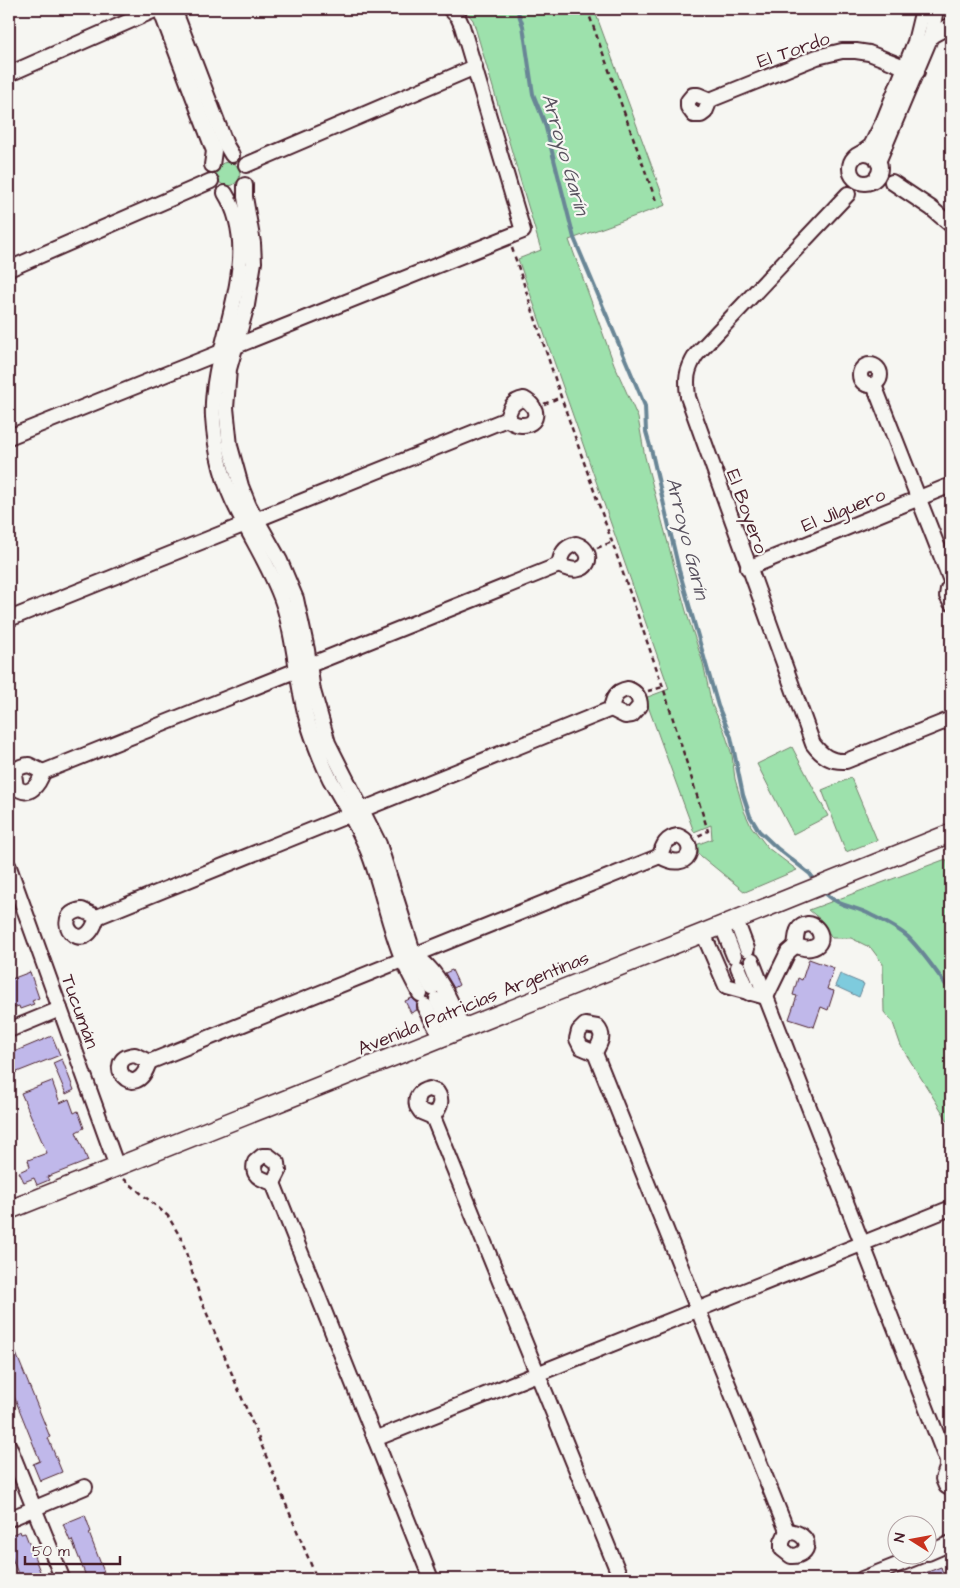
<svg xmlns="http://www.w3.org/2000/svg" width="960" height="1588" viewBox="0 0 960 1588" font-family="'Architects Daughter',sans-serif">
	<rect width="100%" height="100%" fill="#f6f6f2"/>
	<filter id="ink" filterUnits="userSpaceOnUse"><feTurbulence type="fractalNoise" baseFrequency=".02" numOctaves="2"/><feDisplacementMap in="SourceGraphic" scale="10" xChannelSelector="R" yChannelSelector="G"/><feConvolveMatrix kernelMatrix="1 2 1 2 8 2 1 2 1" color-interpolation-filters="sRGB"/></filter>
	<g filter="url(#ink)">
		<g fill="#9de1ac" stroke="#74806c">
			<path d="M464,9H594L666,205L569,240L614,364L638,418L645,457L686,611L703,663L712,705L724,730L732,755L735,779L744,811L751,826L768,848L797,870L745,892L696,852V845L712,839L711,825L694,832L645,698L669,689L518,259L541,250L473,20Z"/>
			<circle cx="228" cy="174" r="12"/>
			<path d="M792,747L828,816L793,834L757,764Z"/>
			<path d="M851,778L877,840L846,852L822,790Z"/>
			<path d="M946,859L951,872V1126L901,1046L893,1023L884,1012L883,964L871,948L851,938H832L821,920L809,910Z"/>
		</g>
		<path fill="#7ecbdd" stroke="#698696" d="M840,974L864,984L859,997L835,986Z"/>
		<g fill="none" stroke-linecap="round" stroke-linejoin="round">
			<g stroke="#698696" stroke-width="4">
				<path d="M517,9L523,26L533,94L545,124L574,238L645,406L646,432L652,453L679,570L718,706L731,737L743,795L750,816L759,831L777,848L810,874L816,882"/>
				<path d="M823,891C839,908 853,905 871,915C883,921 898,928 908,937C924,953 938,974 951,992"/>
			</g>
		</g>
		<g fill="#c0b8ea" stroke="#4a1f2b">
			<path d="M809,959L834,968L827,989L834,991L828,1010L821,1007L814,1027L789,1019L797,996L793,995L798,978L802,980Z"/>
			<path d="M452,970L459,985L454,988L445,973Z"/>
			<path d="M30,972L39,998L32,1001L34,1004L20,1009L19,1006L9,1009V980Z"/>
			<path d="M412,998L417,1002V1010L411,1013L405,1001Z"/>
			<path d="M52,1036L60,1055L12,1074L9,1067V1054Z"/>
			<path d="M62,1059L74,1090L66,1094L53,1063Z"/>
			<path d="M52,1081L60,1103L69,1099L74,1113L78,1111L84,1128L76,1132L88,1161L47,1177L49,1180L37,1185L34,1178L24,1182L19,1172L30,1167L28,1160L47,1153L21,1093Z"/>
			<path d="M9,1336L50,1437L48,1438L62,1472L40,1481L33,1464L40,1461L9,1384Z"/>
			<path d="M85,1515L91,1532L89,1533L104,1572L87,1579L72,1540L70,1541L63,1524Z"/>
			<path d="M20,1531L21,1534L25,1533L43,1579H20L9,1550V1536Z"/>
			<path d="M941,1567L945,1579H912V1578Z"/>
		</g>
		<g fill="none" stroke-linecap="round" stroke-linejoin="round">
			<defs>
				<g id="minor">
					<path d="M160,9L214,151L212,165"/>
					<path d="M174,9L226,145L232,155"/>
					<path d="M931,36L951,25"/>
					<path d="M9,74L157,9"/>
					<path d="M693,95H698L710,100L705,112L701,115H694L688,107V101Z"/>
					<path d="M710,100L817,57L842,51H856L869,53L917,72"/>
					<circle cx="865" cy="168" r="15"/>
					<path d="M860,154L871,146L883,122L915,42L923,9"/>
					<path d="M878,162L931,36L936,9"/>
					<path d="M246,165L475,67"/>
					<path d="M892,182L931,208L951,225"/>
					<path d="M245,185V197L253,243L254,262L247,305L229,369L226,408L230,446L241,486L249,506L280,561L296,599L307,650L313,691L328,743L379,844L414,955L432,988"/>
					<path d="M225,193C267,260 209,345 213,417C215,449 223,483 238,511C253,542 272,570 283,603C296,642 296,684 308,723C314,742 321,761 330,779C343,802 358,826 368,851C382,886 388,925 403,960C408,972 414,983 420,994"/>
					<path d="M848,194L696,355C686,371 686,379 688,397L813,744C822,756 831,762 846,761L951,719"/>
					<path d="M9,269L211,181"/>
					<circle cx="870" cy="375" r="10"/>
					<path d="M874,385L951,581"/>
					<path d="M524,399C541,408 538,426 521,425C516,425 511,422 507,419C510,408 512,401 524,399Z"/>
					<path d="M9,437L523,231L462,26L458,17L450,9"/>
					<path d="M576,544C598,551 589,581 559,565C561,554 564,547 576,544Z"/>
					<path d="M748,568L951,485"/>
					<path d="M951,586L948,589L947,596L951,603"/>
					<path d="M9,619L507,419"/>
					<path d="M628,689C636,692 640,697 640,706L632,715L625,716L611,709C613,698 616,691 628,689Z"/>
					<path d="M29,765L43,772C39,784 29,799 16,787L14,774C17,768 21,766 29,765Z"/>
					<path d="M43,772L559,565"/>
					<path d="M678,836C699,843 690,874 660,856C663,845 666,838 678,836Z"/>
					<path d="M9,867L117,1167"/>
					<path d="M82,910L97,917C84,963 47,915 82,910Z"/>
					<path d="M97,917L611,709"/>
					<path d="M736,920L747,949"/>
					<path d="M808,924C821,925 827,945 811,948C805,950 800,946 795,946C797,935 795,926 808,924Z"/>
					<path d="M722,926L734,956"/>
					<path d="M703,933L726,986L766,997L788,952L795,946"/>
					<path d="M421,960C442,977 452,1005 463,1029"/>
					<path d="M752,961L947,1461"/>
					<path d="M738,967L749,993"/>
					<path d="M437,1000L454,1033"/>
					<path d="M425,1006L441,1038"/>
					<path d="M585,1025L597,1027C606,1037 599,1043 595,1053L581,1047L577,1039L579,1031Z"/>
					<path d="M9,1030L60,1009"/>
					<path d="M595,1053L787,1531"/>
					<path d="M135,1055L149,1062C135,1107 100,1058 135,1055Z"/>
					<path d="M149,1062L660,856"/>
					<path d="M429,1089L437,1092C444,1102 439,1108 433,1117L421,1112L417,1106C415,1097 419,1091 429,1089Z"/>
					<path d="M433,1117L621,1579"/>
					<path d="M262,1156H269L278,1163L279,1171L273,1183C262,1179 251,1177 255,1162Z"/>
					<path d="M273,1183L431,1579"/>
					<path d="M375,1439L951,1208"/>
					<path d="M9,1446L61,1575"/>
					<path d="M951,1463L947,1461V1468L943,1479L946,1486L951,1489"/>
					<path d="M9,1519L85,1487"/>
					<path d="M787,1531C814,1533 811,1557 791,1556L782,1549V1542Z"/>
					<path d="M928,1553L951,1543"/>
					<path d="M862,1579L920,1556"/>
				</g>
				<path id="tertiary" d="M9,1210L703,933L951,833"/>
			</defs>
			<use href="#minor" stroke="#4a1f2b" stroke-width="18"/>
			<use href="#tertiary" stroke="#4a1f2b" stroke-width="21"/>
			<g stroke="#4a1f2b" stroke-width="2.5" stroke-dasharray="5 4" stroke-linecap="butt">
				<path d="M587,9L656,201"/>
				<path d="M512,248L561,397L663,687L708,831L698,836"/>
				<path d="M544,404L561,397"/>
				<path d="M597,548L612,542"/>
				<path d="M648,691L663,687"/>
				<path d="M124,1179L168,1216L182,1240L200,1297L317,1579"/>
			</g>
			<use href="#minor" stroke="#f6f6f2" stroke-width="14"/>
			<use href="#tertiary" stroke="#f6f6f2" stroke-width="18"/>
		</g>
	</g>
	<g text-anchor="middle" stroke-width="4.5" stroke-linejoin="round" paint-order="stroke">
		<g font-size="19" fill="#4a1f2b" stroke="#f6f6f2">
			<text transform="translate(793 49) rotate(-19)" y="7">El Tordo</text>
			<text transform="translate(843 509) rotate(-22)" y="7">El Jilguero</text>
			<text transform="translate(748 511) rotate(70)" y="7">El Boyero</text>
			<text transform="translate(473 1002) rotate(-22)" y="7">Avenida Patricias Argentinas</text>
			<text transform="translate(81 1011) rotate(70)" y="7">Tucumán</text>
		</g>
		<g font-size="20" font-style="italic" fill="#5a5360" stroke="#f6f6f2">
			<text transform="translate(566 154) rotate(74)" y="7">Arroyo Garín</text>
			<text transform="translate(688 538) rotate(76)" y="7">Arroyo Garín</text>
		</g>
	</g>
	<rect width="960" height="1588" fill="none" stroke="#f6f6f2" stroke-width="30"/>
	<rect x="15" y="15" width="930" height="1558" fill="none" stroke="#4a1f2b" stroke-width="2" filter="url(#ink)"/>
	<g transform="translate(912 1540) rotate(281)"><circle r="24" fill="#f6f6f2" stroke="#b1a0a2"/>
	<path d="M0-4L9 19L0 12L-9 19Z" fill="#c8321e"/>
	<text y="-8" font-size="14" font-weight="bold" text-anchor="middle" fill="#4a1f2b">N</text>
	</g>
	<path d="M25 1556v8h95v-8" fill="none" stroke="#4a1f2b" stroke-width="2.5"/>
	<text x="32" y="1556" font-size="15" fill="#4a1f2b" stroke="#f6f6f2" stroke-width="4" paint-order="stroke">50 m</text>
</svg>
